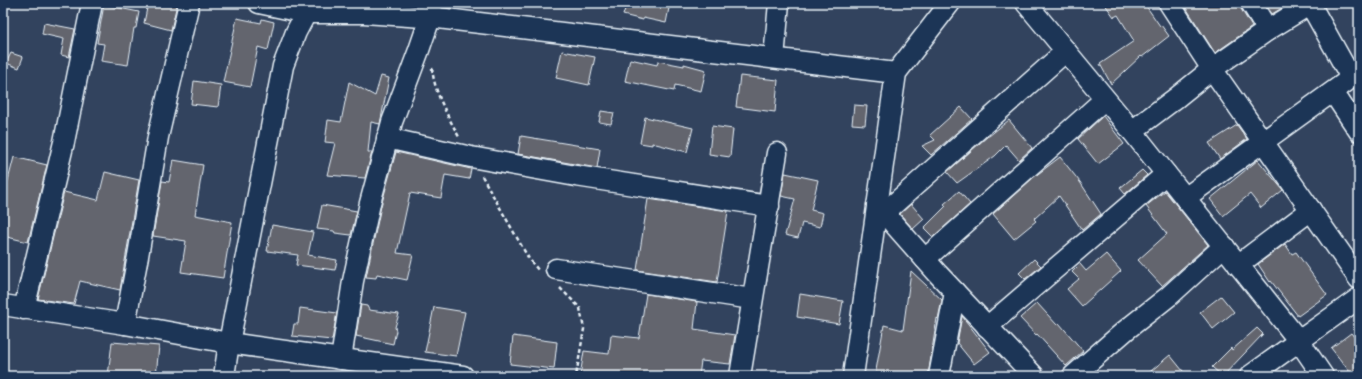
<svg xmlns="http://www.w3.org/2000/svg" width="1362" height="379" viewBox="0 0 1362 379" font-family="'Playpen Sans',sans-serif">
	<rect width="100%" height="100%" fill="#32435e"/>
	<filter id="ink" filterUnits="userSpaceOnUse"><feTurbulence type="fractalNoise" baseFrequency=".025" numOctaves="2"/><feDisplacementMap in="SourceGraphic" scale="8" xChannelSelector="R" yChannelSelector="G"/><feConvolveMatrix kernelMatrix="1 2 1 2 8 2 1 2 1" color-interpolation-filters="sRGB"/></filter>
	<g filter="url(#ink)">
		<g fill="#64656e" stroke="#e8f1f8">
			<path d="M148,3H171L177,4L171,30L144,23Z"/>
			<path d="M627,3H670L666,23L643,18V20L623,15Z"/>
			<path d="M1104,3H1144L1160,26L1161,25L1169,36L1142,57L1141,56L1111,84L1100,64L1134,41L1118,15L1114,17Z"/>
			<path d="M1183,3H1240L1241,9L1252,27L1215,53Z"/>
			<path d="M1265,3H1290L1272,14Z"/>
			<path d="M104,5L139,12L136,28H134L128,65L101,61L104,44L97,43Z"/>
			<path d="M237,18L261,23L262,19L274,22L268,50L258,47L250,87L223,82Z"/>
			<path d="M44,23L75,29L69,57L61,55L64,39L42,34Z"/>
			<path d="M562,51L595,57L589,85L556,78Z"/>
			<path d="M11,53L23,57L19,68L6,63Z"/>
			<path d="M630,59L657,65L658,61L684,66V64L706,70L701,91L675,85L674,91L625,81Z"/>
			<path d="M381,76L389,78L380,124L371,122L368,152H372L365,178L327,175L335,143L325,142L328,120L341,122L349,82L375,96Z"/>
			<path d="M740,76L778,80L775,112L736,107Z"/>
			<path d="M194,81L221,85L218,107L191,104Z"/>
			<path d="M854,105L867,106L865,125L852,124Z"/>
			<path d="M961,107L972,119L931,155L922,146L935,140L930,135Z"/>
			<path d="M601,111L614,113L611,124L599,122Z"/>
			<path d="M1103,116L1124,144L1098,164L1078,139Z"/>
			<path d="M645,117L693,128L687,152L652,143V145L640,143Z"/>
			<path d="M1009,120L1032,148L1019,160L1006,145L995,156L957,183L947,172L988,136H989Z"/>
			<path d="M1237,125L1247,139L1220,159L1209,143Z"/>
			<path d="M712,126L733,129L730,157L709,154Z"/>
			<path d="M521,136L600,149L597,168L518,154Z"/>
			<path d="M396,152L471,169L469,179L445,175L441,198L410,193L397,253L413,255L407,280L377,274L376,278L366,277L381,206Z"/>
			<path d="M14,157L47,165L28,242L3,236V200Z"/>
			<path d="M1060,157L1080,182L1101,214L1082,230L1059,196L1034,219L1036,221L1014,239L993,214L1034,177Z"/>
			<path d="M173,160L203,165L195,215L232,222L223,278L181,272L186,241L153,236L162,181L169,182Z"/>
			<path d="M1258,160L1283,190L1261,208L1250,194L1223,216L1210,199Z"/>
			<path d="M1142,170L1147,175L1125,194L1120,188Z"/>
			<path d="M105,172L139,180L120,290L80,281L74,304L38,299L64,192L98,200Z"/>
			<path d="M785,173L818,180L811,210L823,213L820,227L802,223L798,238L785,235L795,199L781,196Z"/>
			<path d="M959,191L970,204L933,237L924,228L946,206L944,204Z"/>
			<path d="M1165,191L1208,245L1162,286L1138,260L1167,234L1146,206Z"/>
			<path d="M648,199L728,211L717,282L637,270Z"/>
			<path d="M911,204L924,219L913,229L900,214Z"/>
			<path d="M322,205L357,211L351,235L335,233L334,231L317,229Z"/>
			<path d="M272,225L313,232L308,255L337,260L335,270L296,265L298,255L267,251Z"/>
			<path d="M1285,244L1292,254L1296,252L1327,295L1298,316L1271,281L1270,282L1258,264Z"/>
			<path d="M1106,254L1121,271L1082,306L1067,289L1079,279L1072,272L1080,264L1086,271Z"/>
			<path d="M1034,259L1041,266L1025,279L1019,273Z"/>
			<path d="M911,271L942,300L938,319L937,318L928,376H875L884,325L903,330Z"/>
			<path d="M646,294L697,302L694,329L735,335L730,364L701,361L699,376H580L584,351L609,354L611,335L639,338Z"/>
			<path d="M800,294L843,301L839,324L797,317Z"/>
			<path d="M1221,296L1234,312L1213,329L1200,312Z"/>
			<path d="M1037,303L1057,325L1059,323L1083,351L1066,366L1037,334L1036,335L1020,318Z"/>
			<path d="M361,305L367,306L369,310L399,314L395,327L396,331L393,344L356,336Z"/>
			<path d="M434,307L465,312L456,356L425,352Z"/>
			<path d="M300,308L337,313L332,340L292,336L294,324H298Z"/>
			<path d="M962,316L990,352L974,364L957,343Z"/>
			<path d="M1257,328L1263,334L1223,376H1222L1212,367L1231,348L1232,350Z"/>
			<path d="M1351,333L1359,343V376H1353L1331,348Z"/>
			<path d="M513,336L557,342L554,369L510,364Z"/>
			<path d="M112,342L159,346L156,376H108Z"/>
			<path d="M1170,355L1187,376H1145Z"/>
		</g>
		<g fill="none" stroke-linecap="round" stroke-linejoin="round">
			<defs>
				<g id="minor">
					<path d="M259,3L306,13H364L438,18L896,73"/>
					<path d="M1026,3L1132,131L1299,341L1323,376"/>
					<path d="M1169,3L1212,69L1359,279"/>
					<path d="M1251,3L1268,30"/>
					<path d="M774,58L779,3"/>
					<path d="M1333,92L1359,131"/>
					<path d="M1132,131L1176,98L1212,69L1268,30L1312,3"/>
					<path d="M387,138L471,157L576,176L769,206"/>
					<path d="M1185,198L1346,82L1349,74L1310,4"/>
					<path d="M877,205L938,274L1034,376"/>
					<path d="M884,213L1066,51"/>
					<path d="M925,259L1105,99"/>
					<path d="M1238,265L1311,210"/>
					<path d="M556,269L752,299"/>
					<path d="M3,305L125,324L229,343L463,376"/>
					<path d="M24,309L64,142L92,3"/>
					<path d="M125,324L138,256L158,137L189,3"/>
					<path d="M987,327L1166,174"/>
					<path d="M341,359L353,281L370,203L392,122L419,50L430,18L432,3"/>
					<path d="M224,376L229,343L283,66L296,32L306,13L307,3"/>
					<path d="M740,376L777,153"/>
					<path d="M853,376L896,73L950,3"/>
					<path d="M939,376L955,292"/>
					<path d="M1073,376L1126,330L1169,296L1224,246"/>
					<path d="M1250,376L1359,298"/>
				</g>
			</defs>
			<use href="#minor" stroke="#e8f1f8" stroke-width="23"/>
			<g stroke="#e8f1f8" stroke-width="2.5" stroke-dasharray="4 3" stroke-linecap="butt">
				<path d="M432,68C435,95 447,114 459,137"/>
				<path d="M482,176L529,259L539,271"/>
				<path d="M560,288L580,308L584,329L576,376"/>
			</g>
			<use href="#minor" stroke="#1d3557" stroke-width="20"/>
		</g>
	</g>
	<rect width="1362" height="379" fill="none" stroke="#1d3557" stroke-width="16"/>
	<rect x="8" y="8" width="1346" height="363" fill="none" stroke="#e8f1f8" stroke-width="1.5" filter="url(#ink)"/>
</svg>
